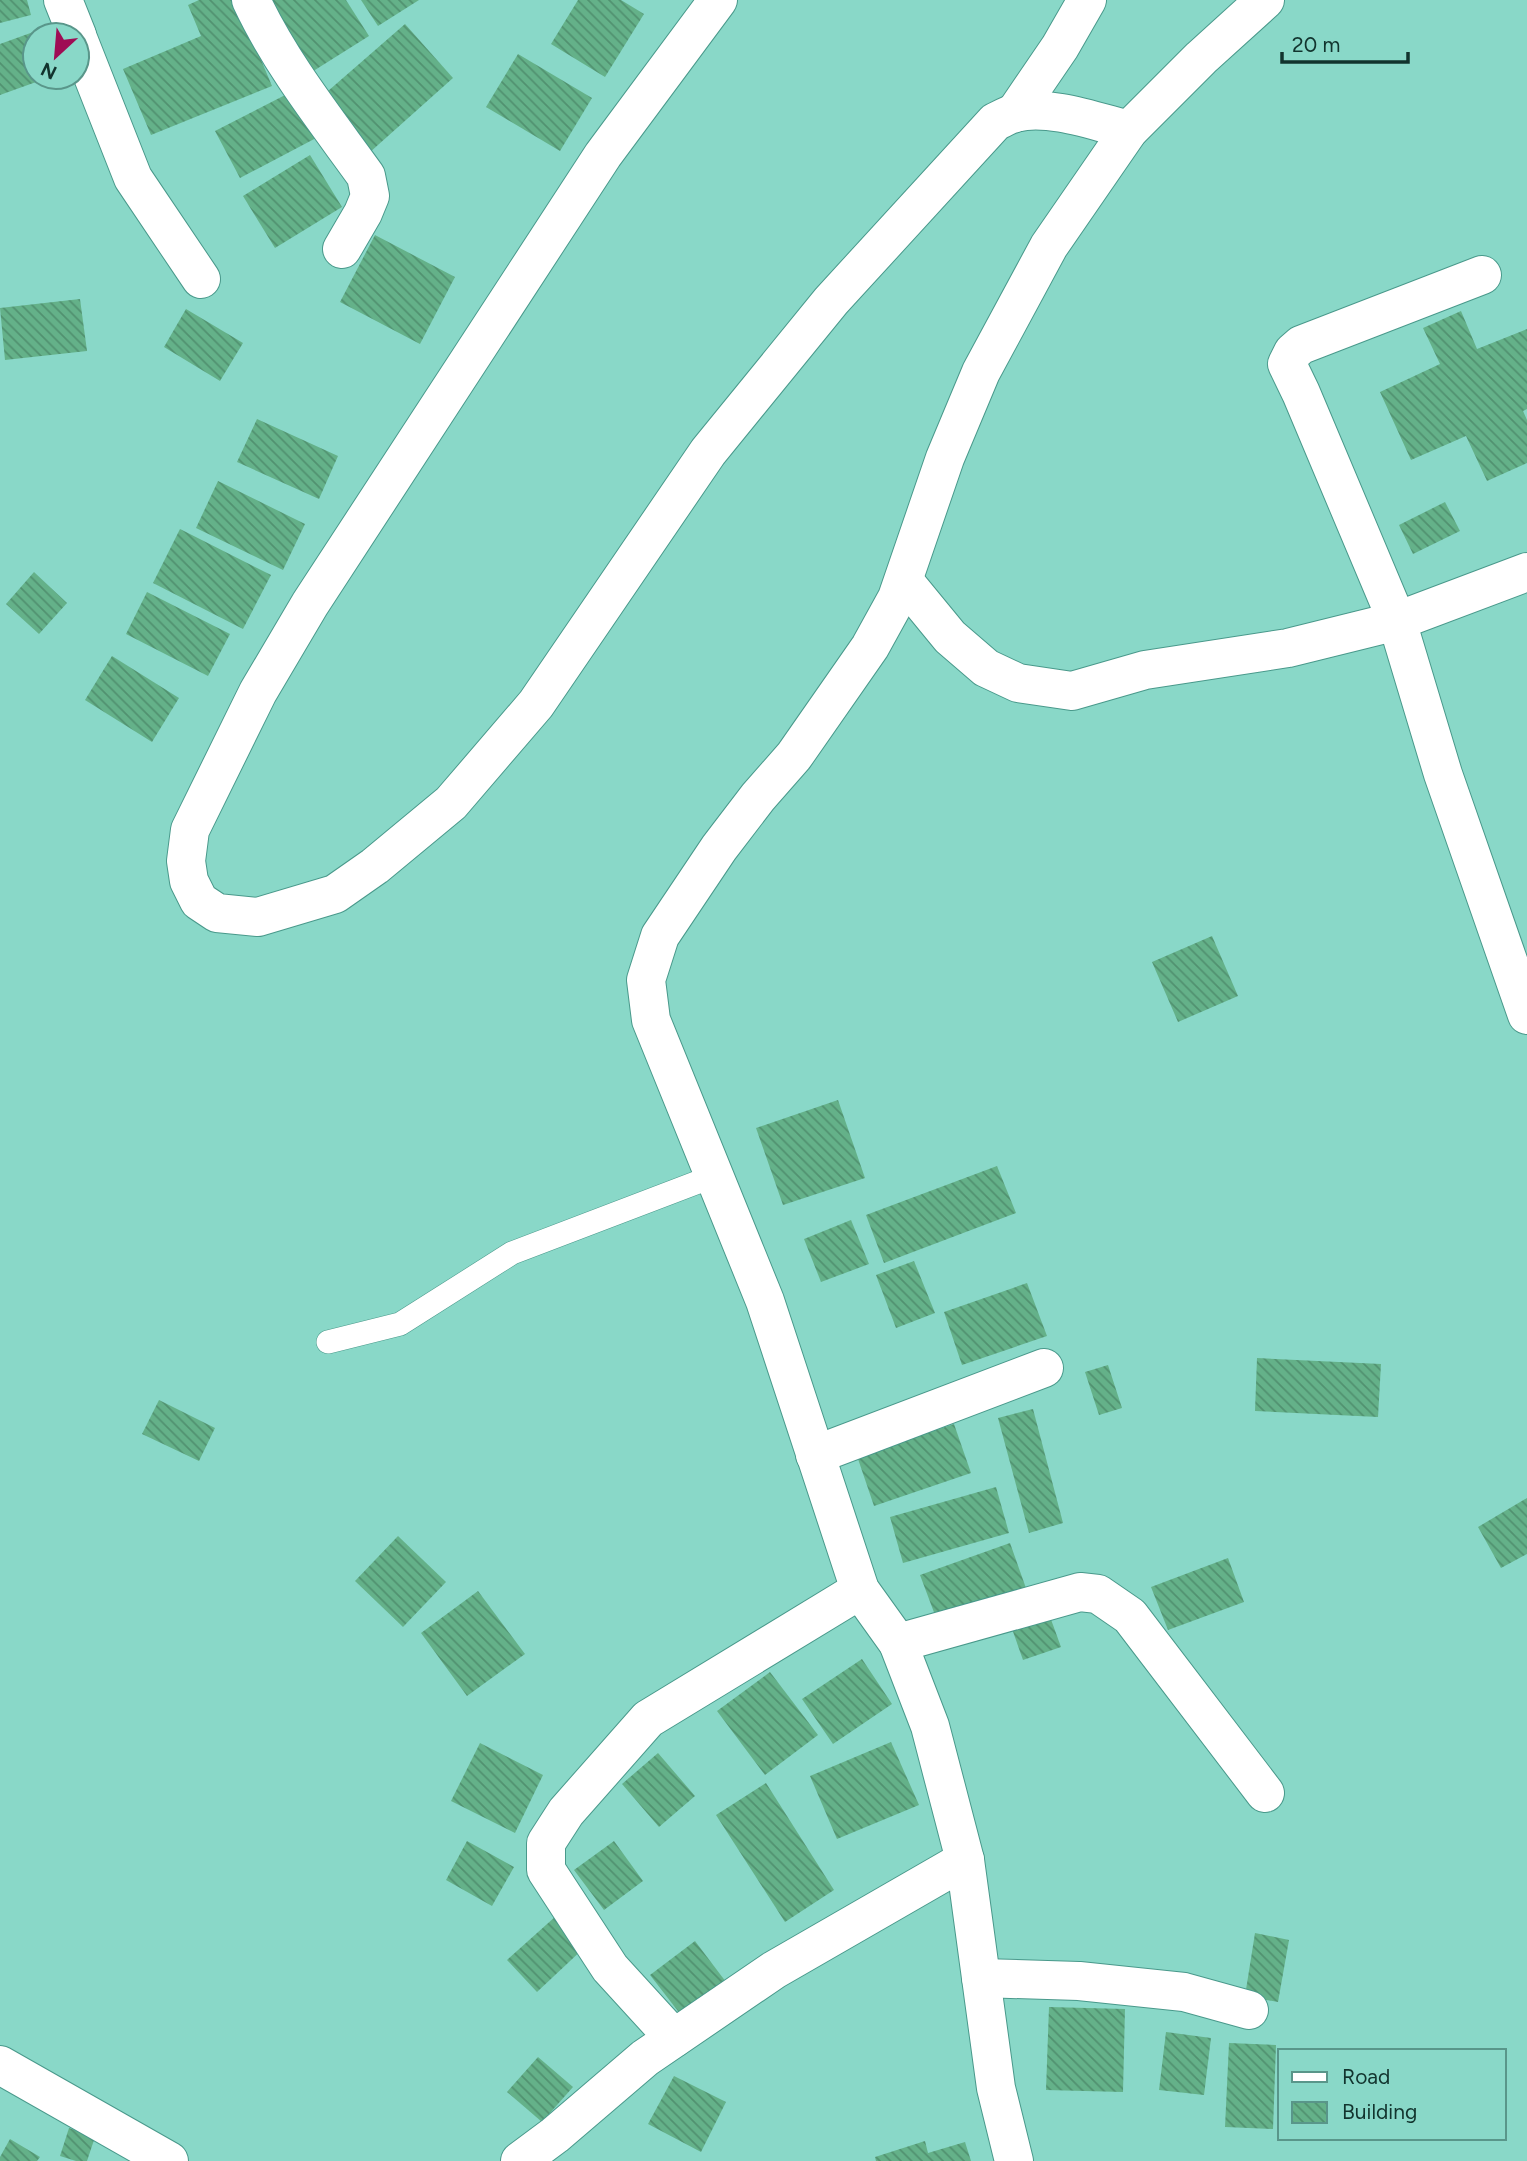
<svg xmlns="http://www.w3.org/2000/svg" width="1527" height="2161" viewBox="0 0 1527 2161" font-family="Figtree,sans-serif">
	<defs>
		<pattern id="building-back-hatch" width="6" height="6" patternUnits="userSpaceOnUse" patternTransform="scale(1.75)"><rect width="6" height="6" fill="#64b189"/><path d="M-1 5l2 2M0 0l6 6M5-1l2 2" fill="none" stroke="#519170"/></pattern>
	</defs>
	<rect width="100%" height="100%" fill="#89d8c8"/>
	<g fill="url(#building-back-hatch)">
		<path d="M0,0H27L31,15L0,23Z"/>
		<path d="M199,0H236L272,86L151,135L123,69L201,36L188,5Z"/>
		<path d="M259,0H346L369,36L307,75Z"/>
		<path d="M361,0H419L378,26Z"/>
		<path d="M578,0H621L644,14L605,77L551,44Z"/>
		<path d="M405,24L453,78L369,153L320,98Z"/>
		<path d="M36,31L35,77H50L0,95V44Z"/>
		<path d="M518,54L592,98L560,151L486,107Z"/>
		<path d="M293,91L318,137L240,178L215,131Z"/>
		<path d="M310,155L342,207L275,248L243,196Z"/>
		<path d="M375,235L455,277L420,344L340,302Z"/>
		<path d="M80,299L87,351L5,360L0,308Z"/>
		<path d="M186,309L243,343L220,381L164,347Z"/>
		<path d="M1461,311L1477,349L1527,329V409L1523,411L1527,420V463L1487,481L1466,436L1411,460L1380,392L1440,364L1423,328Z"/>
		<path d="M257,419L338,456L319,499L237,462Z"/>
		<path d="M218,481L305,524L283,570L196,528Z"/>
		<path d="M1445,502L1460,531L1413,554L1399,525Z"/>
		<path d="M180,529L271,575L243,629L153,583Z"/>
		<path d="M34,572L67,603L39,634L6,604Z"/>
		<path d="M147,592L230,634L208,676L126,634Z"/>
		<path d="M112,656L179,698L152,742L85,700Z"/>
		<path d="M1212,936L1238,996L1178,1022L1152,962Z"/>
		<path d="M838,1100L865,1178L783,1205L756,1128Z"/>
		<path d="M997,1166L1016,1213L884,1263L866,1215Z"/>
		<path d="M851,1220L869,1264L821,1282L804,1239Z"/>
		<path d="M914,1261L935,1313L896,1328L876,1275Z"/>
		<path d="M1027,1283L1047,1336L962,1365L944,1312Z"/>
		<path d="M1257,1358L1381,1364L1378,1417L1255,1411Z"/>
		<path d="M1108,1365L1122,1408L1099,1415L1085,1372Z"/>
		<path d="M159,1400L215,1428L199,1461L142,1434Z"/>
		<path d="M1033,1409L1063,1523L1029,1533L998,1418Z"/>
		<path d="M954,1424L971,1473L874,1506L857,1456Z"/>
		<path d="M996,1487L1009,1533L903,1563L890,1517Z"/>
		<path d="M1527,1498V1554L1501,1568L1478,1527Z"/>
		<path d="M398,1536L446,1582L403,1627L355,1581Z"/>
		<path d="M1010,1543L1027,1591L938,1623L920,1575Z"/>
		<path d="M1228,1558L1244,1602L1168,1630L1151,1587Z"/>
		<path d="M478,1591L525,1654L467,1696L421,1633Z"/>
		<path d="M1049,1614L1061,1647L1023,1660L1011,1626Z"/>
		<path d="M862,1659L892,1704L833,1744L802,1699Z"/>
		<path d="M770,1672L818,1735L765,1775L717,1711Z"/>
		<path d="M891,1742L919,1805L837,1839L810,1776Z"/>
		<path d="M480,1743L543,1775L515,1833L451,1801Z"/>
		<path d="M658,1753L695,1796L659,1827L622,1784Z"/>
		<path d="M766,1783L834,1890L785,1922L716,1815Z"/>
		<path d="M467,1841L514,1867L492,1906L446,1880Z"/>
		<path d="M614,1841L643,1881L604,1910L574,1870Z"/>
		<path d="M556,1916L585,1947L537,1992L507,1960Z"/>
		<path d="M1255,1933L1289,1940L1278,2002L1245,1996Z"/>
		<path d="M695,1941L726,1982L681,2015L650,1975Z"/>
		<path d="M1049,2007L1125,2009L1123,2092L1046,2090Z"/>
		<path d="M1166,2032L1211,2038L1204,2095L1159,2090Z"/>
		<path d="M1229,2043L1276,2045L1273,2129L1225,2127Z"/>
		<path d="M538,2057L573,2087L542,2122L507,2092Z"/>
		<path d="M674,2076L726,2102L701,2152L648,2124Z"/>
		<path d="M69,2128L95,2137L87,2161H76L60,2156Z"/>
		<path d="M10,2139L40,2157L37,2161H0V2157Z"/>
		<path d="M925,2141L928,2153L965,2142L971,2161H876L875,2157Z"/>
	</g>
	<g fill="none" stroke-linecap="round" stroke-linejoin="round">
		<defs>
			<path id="lane" d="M328,1342L400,1324L512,1253L714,1176"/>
			<g id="street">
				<path d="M63,0L77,35"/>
				<path d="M251,0C281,64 325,119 366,176L370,196L363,213L342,249"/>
				<path d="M718,0L603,155L310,604L258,692L190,830L186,861L189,881L199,901L217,913L258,917L335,894L375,866L451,803L536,704L708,452L831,301L995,122C1001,119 1008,115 1015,113C1049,104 1097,122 1129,130"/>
				<path d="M77,36L133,178L201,279"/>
				<path d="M1015,113L1060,47L1087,0"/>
				<path d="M1482,275L1301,345L1293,352L1287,364L1301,393L1397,621L1443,774L1527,1015"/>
				<path d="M904,581L950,637L986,668L1018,683L1072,691L1145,670L1288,648L1397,621L1527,572"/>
				<path d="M815,1455L1044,1368"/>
				<path d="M898,1643L1080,1592L1098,1594L1130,1616L1265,1793"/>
				<path d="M981,1978L1079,1981L1184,1992L1249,2010"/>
				<path d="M674,2038L610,1968L546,1870V1843L566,1812L648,1719L860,1590"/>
				<path d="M0,2065L169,2161"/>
				<path d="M520,2161L555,2135L645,2058L774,1970L965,1860"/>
				<path d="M1014,2161L996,2088L965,1860L930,1726L898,1643L860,1590L765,1301L651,1020L646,980L660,936L719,848L758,797L794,756L870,647L897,598L945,458L981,372L1049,246L1129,130L1201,58L1265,0"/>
			</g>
		</defs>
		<use href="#lane" stroke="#49998b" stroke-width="24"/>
		<use href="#street" stroke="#49998b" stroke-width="40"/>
		<use href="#lane" stroke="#fff" stroke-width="23"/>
		<use href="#street" stroke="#fff" stroke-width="38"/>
	</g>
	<rect x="1278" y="2049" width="228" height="91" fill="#89d8c8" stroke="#59968a" stroke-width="2"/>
	<rect x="1292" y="2072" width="35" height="10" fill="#ffffff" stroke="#59968a" stroke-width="2"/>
	<text x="1342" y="2084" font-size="21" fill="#12342e">Road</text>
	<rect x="1292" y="2102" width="35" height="21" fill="url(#building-back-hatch)" stroke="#59968a" stroke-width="2"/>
	<text x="1342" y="2119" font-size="21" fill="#12342e">Building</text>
	<g transform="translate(56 56) rotate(206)"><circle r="33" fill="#89d8c8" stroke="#59968a" stroke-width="2"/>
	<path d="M0-5L12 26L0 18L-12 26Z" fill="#9f0c54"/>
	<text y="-10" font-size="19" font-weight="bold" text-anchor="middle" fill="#12342e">N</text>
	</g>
	<path d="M1282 52v10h126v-10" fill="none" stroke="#12342e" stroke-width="3.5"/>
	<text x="1292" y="52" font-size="21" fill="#12342e" stroke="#89d8c8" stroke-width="5" paint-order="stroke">20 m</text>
</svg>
